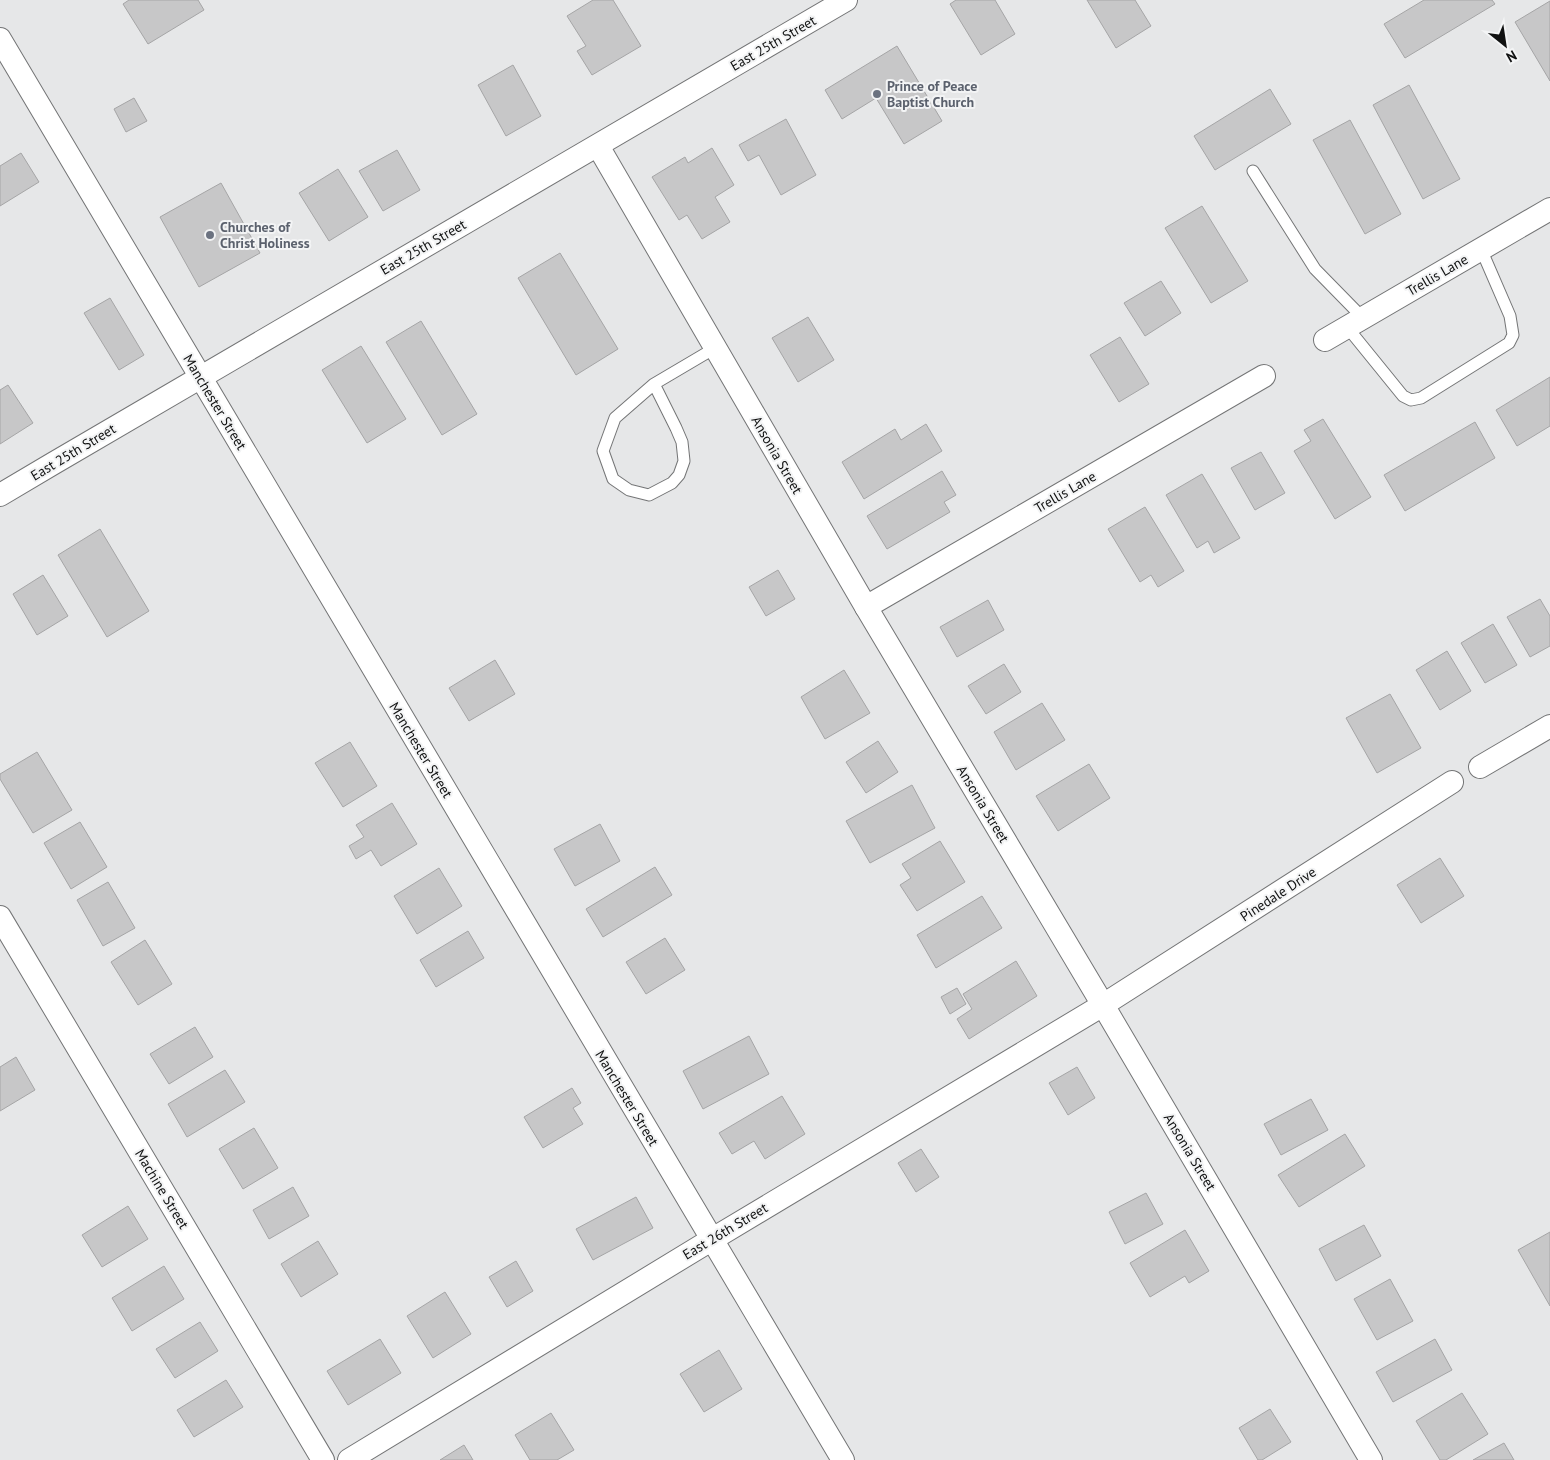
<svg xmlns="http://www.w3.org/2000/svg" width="1550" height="1460" viewBox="0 0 1550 1460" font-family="'PT Sans',sans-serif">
	<rect width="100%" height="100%" fill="#e6e7e8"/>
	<g fill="#c7c7c8" stroke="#a5a5a6">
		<path d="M129,0H198L204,10L148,44L123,4Z"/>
		<path d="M593,0H613L641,46L592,75L577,51L586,46L567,16Z"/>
		<path d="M956,0H995L1015,34L981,55L950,4Z"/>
		<path d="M1087,0H1135L1151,26L1116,48Z"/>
		<path d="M1424,0H1492L1495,4L1405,58L1384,24Z"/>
		<path d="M1550,1V81L1515,22Z"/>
		<path d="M897,46L942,121L904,144L876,98L842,119L825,90Z"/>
		<path d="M513,65L541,116L506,136L478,85Z"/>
		<path d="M1409,85L1460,179L1423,199L1373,105Z"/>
		<path d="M1270,89L1291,124L1215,170L1194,136Z"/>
		<path d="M134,98L147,121L126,132L114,109Z"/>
		<path d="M786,119L816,175L781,195L759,155L748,161L739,145Z"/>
		<path d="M1350,120L1401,214L1365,234L1313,140Z"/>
		<path d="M712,148L734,185L715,197L730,222L702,239L687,215L679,220L652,177L685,157L688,163Z"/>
		<path d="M397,150L420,190L383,211L359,171Z"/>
		<path d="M21,153L39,182L0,206V166Z"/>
		<path d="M338,169L368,217L329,241L299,193Z"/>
		<path d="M221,183L260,253L199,287L160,217Z"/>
		<path d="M1202,206L1248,281L1211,303L1165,228Z"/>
		<path d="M560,253L618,349L576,375L518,278Z"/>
		<path d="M1161,281L1181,313L1145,336L1124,303Z"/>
		<path d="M110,298L144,355L119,370L84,313Z"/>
		<path d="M808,317L834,360L798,382L772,338Z"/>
		<path d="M421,321L477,414L442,435L386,342Z"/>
		<path d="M1120,337L1149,384L1119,402L1090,355Z"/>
		<path d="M361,346L406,419L367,443L322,370Z"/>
		<path d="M1550,377V426L1517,446L1496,410Z"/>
		<path d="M8,385L33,423L0,444V390Z"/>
		<path d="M1323,419L1371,497L1335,519L1294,451L1311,441L1304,430Z"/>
		<path d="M1475,422L1495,458L1405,511L1384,475Z"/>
		<path d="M926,424L942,451L864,499L842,462L895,429L901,440Z"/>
		<path d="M1261,452L1285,493L1255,510L1231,468Z"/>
		<path d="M942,471L956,495L944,502L950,512L887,549L867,516Z"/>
		<path d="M1202,474L1240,538L1214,553L1208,541L1197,548L1166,495Z"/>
		<path d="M1145,507L1184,571L1158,587L1151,575L1140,582L1108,529Z"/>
		<path d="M100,529L149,611L107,637L58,555Z"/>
		<path d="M778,570L795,599L766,616L749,587Z"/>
		<path d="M43,575L68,616L37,635L13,594Z"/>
		<path d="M1540,599L1550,616V646L1530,657L1507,617Z"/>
		<path d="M988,600L1004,630L957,657L940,627Z"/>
		<path d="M1493,624L1517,665L1485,683L1461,643Z"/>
		<path d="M1447,651L1471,691L1440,710L1416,670Z"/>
		<path d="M495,660L515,694L469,721L449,688Z"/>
		<path d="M1004,664L1021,692L986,714L968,686Z"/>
		<path d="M844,670L870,713L825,739L801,697Z"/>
		<path d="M1390,694L1421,748L1377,773L1346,718Z"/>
		<path d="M1042,703L1065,740L1016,770L994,732Z"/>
		<path d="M878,741L898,772L866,793L846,762Z"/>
		<path d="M350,742L377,786L343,807L315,763Z"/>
		<path d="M37,752L72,810L33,833L0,779V774Z"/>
		<path d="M1089,764L1110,798L1058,831L1036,796Z"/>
		<path d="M912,785L935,828L870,863L846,821Z"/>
		<path d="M392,803L417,844L381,866L371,850L356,859L349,846L364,837L356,825Z"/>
		<path d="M80,822L107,867L71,889L44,843Z"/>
		<path d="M600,824L620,861L575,886L554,849Z"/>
		<path d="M940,841L965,882L917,911L900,885L911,878L902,864Z"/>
		<path d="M1440,858L1464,896L1421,923L1397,885Z"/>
		<path d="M655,867L672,895L603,937L586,909Z"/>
		<path d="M439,868L462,906L417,934L394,896Z"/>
		<path d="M108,882L135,928L103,946L77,900Z"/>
		<path d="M982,896L1002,928L936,968L917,935Z"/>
		<path d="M468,931L484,958L436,987L420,960Z"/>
		<path d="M665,938L685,970L646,994L626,962Z"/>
		<path d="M145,940L172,984L138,1005L111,962Z"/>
		<path d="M1016,961L1037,996L969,1039L957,1019L972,1009L963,994Z"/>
		<path d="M957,988L966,1004L950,1014L941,997Z"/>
		<path d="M195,1027L213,1057L169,1084L150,1054Z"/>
		<path d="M749,1036L769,1074L703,1109L683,1071Z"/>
		<path d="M16,1057L35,1090L0,1111V1067Z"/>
		<path d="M1077,1067L1095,1098L1068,1115L1049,1083Z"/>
		<path d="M225,1070L245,1102L187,1137L168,1104Z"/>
		<path d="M572,1088L581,1103L573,1108L583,1124L543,1148L524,1117Z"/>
		<path d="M782,1096L805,1134L765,1159L754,1141L732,1154L719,1133Z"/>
		<path d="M1311,1099L1328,1130L1281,1155L1264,1124Z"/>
		<path d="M254,1128L278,1168L243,1189L219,1149Z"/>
		<path d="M1345,1134L1365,1166L1299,1207L1278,1175Z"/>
		<path d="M921,1149L939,1177L916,1192L898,1163Z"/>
		<path d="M293,1187L309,1216L269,1239L253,1210Z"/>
		<path d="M1146,1193L1163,1224L1125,1244L1109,1212Z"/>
		<path d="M636,1197L653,1228L593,1260L576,1229Z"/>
		<path d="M128,1206L148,1239L102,1267L82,1235Z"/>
		<path d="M1364,1225L1381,1256L1336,1281L1319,1249Z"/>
		<path d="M1185,1230L1209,1271L1189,1283L1185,1276L1150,1297L1130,1263Z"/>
		<path d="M1550,1232V1306L1518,1250Z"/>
		<path d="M318,1241L338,1274L301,1297L281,1264Z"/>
		<path d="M516,1261L533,1291L507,1307L489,1277Z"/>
		<path d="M164,1266L184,1299L132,1331L112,1298Z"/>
		<path d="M1390,1279L1413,1321L1377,1340L1354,1299Z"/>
		<path d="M445,1292L471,1334L433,1358L407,1316Z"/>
		<path d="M200,1322L218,1351L175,1378L156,1349Z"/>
		<path d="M380,1339L401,1373L348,1405L327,1371Z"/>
		<path d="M1435,1339L1452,1370L1393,1402L1376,1372Z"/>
		<path d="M719,1350L742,1389L704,1412L680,1374Z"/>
		<path d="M226,1380L243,1407L194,1437L177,1410Z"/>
		<path d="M1462,1393L1488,1434L1446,1460H1440L1416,1421Z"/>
		<path d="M1270,1409L1291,1442L1262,1460H1258L1239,1428Z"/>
		<path d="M551,1413L574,1450L557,1460H530L515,1435Z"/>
		<path d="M1504,1443L1514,1460H1473Z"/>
		<path d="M464,1445L473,1460H440Z"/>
	</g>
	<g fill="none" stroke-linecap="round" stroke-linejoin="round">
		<defs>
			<g id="lane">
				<path d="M1253,171L1315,269L1363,318"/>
				<path d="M1347,327L1403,396L1411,400L1421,398L1509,343L1513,335L1510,316L1481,249"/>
				<path d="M654,384L676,428L682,442L684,461L679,475L672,483L649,495L629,490L613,479L603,451L615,418L654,384L715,348"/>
			</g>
			<g id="street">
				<path d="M0,39L843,1460"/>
				<path d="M598,146L866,607L1103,1005L1371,1460"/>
				<path d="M1325,340L1550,209"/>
				<path d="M0,495C281,328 565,166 846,0"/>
				<path d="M866,607L1264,376"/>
				<path d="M1480,767L1550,726"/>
				<path d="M0,917L323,1460"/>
				<path d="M349,1460L711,1240L1103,1005L1452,782"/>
			</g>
		</defs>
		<use href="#lane" stroke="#747576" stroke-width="13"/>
		<use href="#street" stroke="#747576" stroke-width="24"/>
		<use href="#lane" stroke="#fff" stroke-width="11"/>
		<use href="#street" stroke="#fff" stroke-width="22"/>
	</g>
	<g fill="#6b7280" stroke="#f3f4f5" stroke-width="2">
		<circle cx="877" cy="94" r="5"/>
		<circle cx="210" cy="235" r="5"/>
	</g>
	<g text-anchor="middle" stroke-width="4" stroke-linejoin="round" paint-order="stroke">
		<g font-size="14" fill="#101111" stroke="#f3f4f5">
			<text transform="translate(773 43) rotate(-30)" y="5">East 25th Street</text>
			<text transform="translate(423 247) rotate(-30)" y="5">East 25th Street</text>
			<text transform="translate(1437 275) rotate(-30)" y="5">Trellis Lane</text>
			<text transform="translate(215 402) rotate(59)" y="5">Manchester Street</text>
			<text transform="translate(73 452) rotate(-31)" y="5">East 25th Street</text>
			<text transform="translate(777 455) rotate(60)" y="5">Ansonia Street</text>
			<text transform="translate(1065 492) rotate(-30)" y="5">Trellis Lane</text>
			<text transform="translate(421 750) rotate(59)" y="5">Manchester Street</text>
			<text transform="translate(983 804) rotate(59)" y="5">Ansonia Street</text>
			<text transform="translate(1278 894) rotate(-33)" y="5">Pinedale Drive</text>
			<text transform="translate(627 1098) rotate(59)" y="5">Manchester Street</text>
			<text transform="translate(1190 1152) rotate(59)" y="5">Ansonia Street</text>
			<text transform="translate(162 1189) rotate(59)" y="5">Machine Street</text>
			<text transform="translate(725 1231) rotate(-31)" y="5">East 26th Street</text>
		</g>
		<g font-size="14" font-weight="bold" fill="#5b616d" stroke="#f3f4f5" text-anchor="start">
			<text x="887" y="91">Prince of Peace<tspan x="887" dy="16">Baptist Church</tspan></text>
			<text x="220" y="232">Churches of<tspan x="220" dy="16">Christ Holiness</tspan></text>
		</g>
	</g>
	<g transform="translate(1505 45) rotate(150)" stroke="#f3f4f5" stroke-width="4" paint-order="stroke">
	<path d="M0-4L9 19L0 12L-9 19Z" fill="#101111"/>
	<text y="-8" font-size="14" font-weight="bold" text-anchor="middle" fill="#101111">N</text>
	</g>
</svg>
